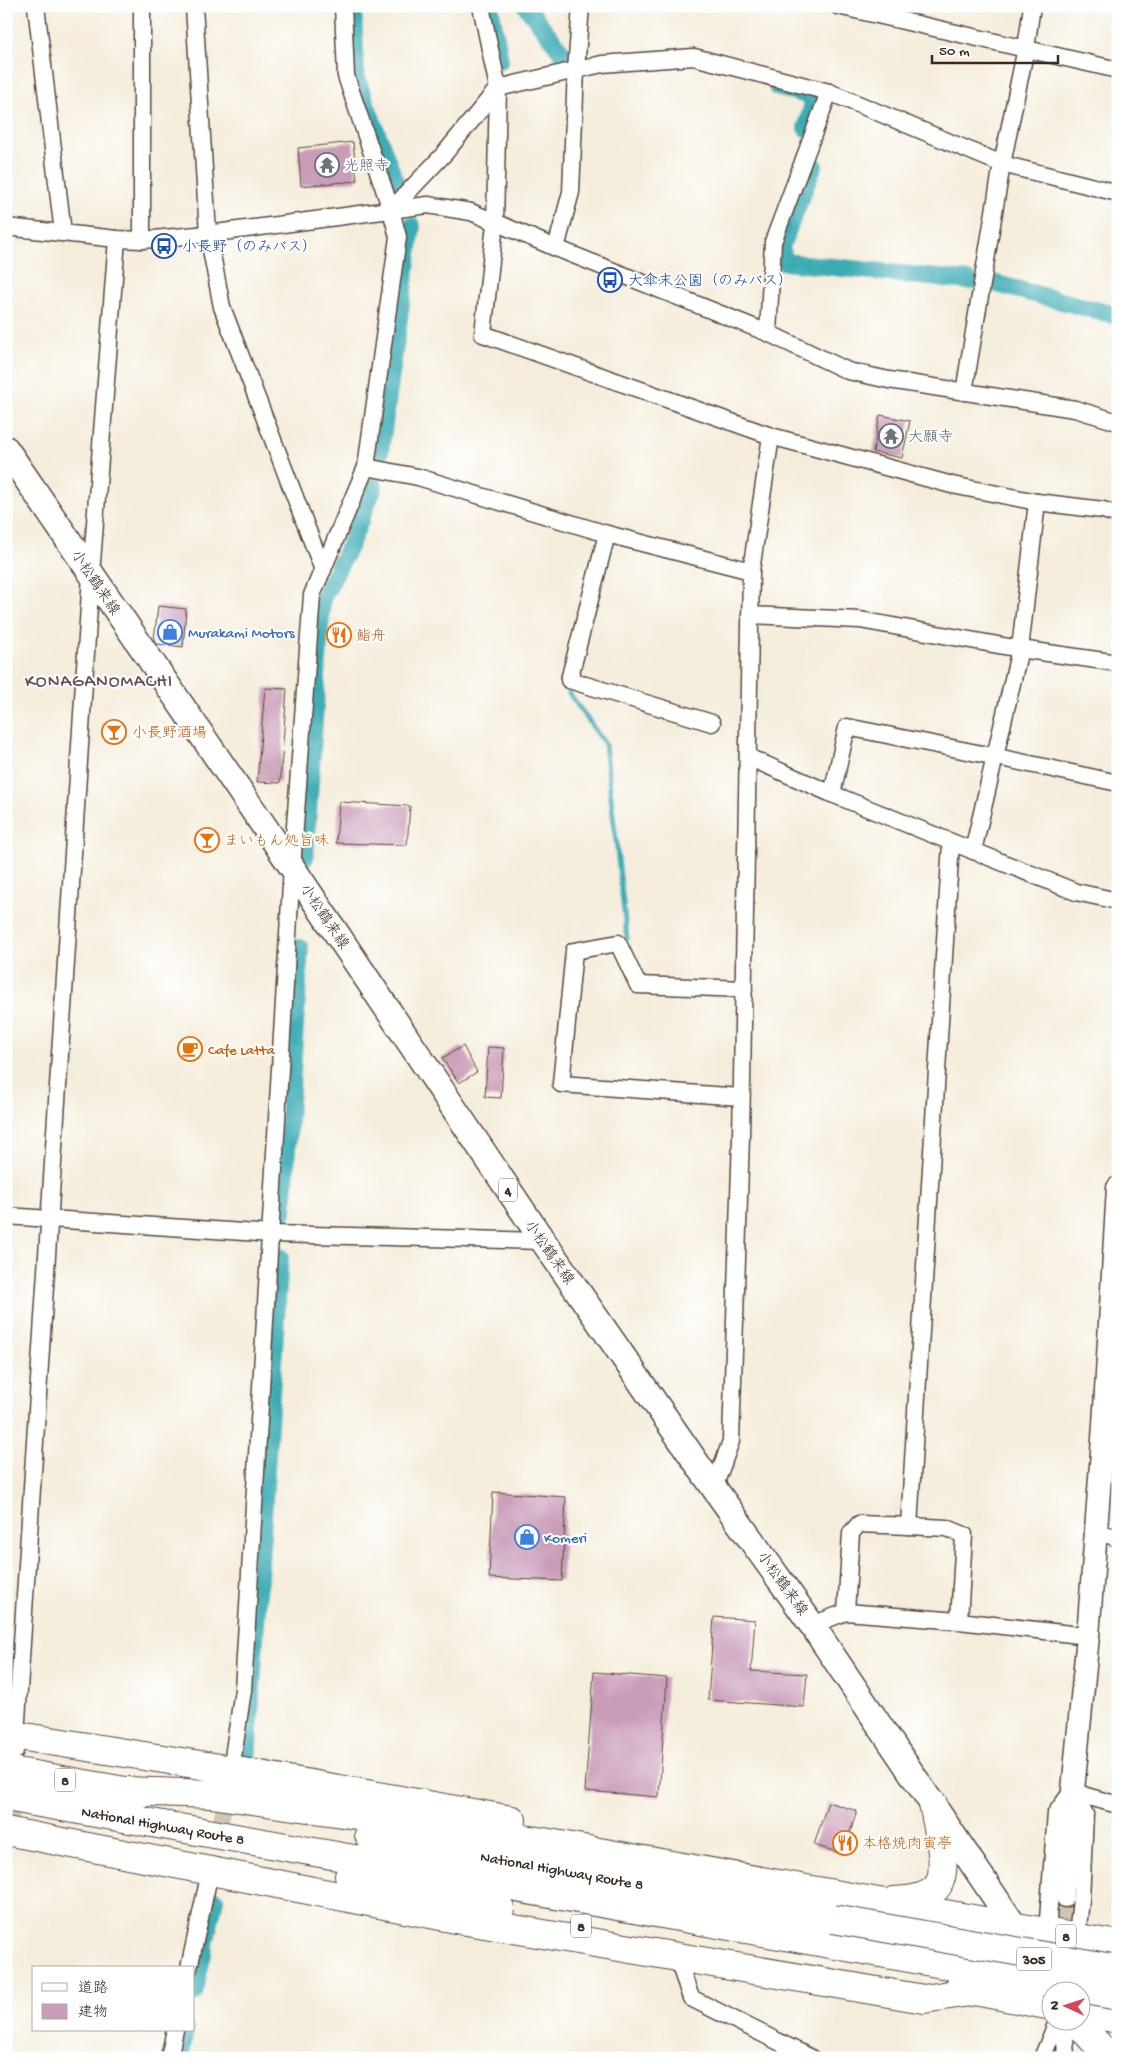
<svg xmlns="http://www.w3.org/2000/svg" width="1124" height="2064" viewBox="0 0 1124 2064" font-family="'Gochi Hand','Klee One',sans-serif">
	<rect width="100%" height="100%" fill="#fff"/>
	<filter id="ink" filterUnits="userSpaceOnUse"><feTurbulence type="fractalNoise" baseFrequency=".02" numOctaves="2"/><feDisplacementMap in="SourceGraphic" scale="10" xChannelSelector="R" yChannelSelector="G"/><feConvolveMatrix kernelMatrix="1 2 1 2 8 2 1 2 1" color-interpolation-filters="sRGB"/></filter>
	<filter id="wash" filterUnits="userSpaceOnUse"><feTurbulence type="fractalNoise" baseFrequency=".0096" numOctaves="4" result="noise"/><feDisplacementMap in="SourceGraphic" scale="20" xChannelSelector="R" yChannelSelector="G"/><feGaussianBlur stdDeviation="1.12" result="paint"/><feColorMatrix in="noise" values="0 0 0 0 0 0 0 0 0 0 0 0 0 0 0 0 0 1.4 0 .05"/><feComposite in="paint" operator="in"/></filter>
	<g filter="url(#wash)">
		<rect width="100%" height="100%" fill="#f5eddb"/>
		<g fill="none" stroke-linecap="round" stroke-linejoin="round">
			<path stroke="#3aabb4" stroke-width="5" d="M569,693L605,744L627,938"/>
			<g stroke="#3aabb4" stroke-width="18">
				<path d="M353,6L356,77L396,184"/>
				<path d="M490,6L500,60"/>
				<path d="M526,6L568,60"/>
				<path d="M777,87L815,97L806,128"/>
				<path d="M814,165L781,247L785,262L969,281"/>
				<path d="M997,284L1118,316"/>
				<path d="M380,452L412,226"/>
				<path d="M305,858L322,599L349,547L374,487"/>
				<path d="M283,1212L300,948"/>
				<path d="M247,1761L280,1257"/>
				<path d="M194,1993L215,1899"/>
				<path d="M180,2058L185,2030"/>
			</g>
		</g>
		<g id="blocks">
			<g fill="#c99cb8">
				<path d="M353,142L357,181L301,186L298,148Z"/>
				<path d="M880,415L910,421L902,458L873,452Z"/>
				<path d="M158,606L186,609L183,647L157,644L154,640Z"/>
				<path d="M265,688L287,689L280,783L257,782Z"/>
				<path d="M339,802L410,806L407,845L336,843Z"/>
				<path d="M463,1046L477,1072L459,1083L442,1058Z"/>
				<path d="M488,1047L504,1048L501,1098L485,1097Z"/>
				<path d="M493,1492L566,1497L562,1581L489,1578Z"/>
				<path d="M714,1617L755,1620L751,1671L807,1674L804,1707L708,1700Z"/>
				<path d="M594,1672L667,1678L659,1797L585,1791Z"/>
				<path d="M828,1802L857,1811L843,1854L814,1845Z"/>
			</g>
		</g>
	</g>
	<g filter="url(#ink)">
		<use href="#blocks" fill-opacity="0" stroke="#57473a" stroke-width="1"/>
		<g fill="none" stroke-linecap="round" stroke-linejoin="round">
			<g stroke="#d0c6b5" stroke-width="16" stroke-dasharray="16 8" stroke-linecap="butt">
				<path d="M11,1819L13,1789"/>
				<path d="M210,1872L228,1789"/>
				<path d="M1062,1944L1065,1899"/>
				<path d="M1053,2058L1055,2031"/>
			</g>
			<defs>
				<g id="street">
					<path d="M36,6L63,233"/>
					<path d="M194,6L208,234L222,307L323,570"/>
					<path d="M481,6L498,88L495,224L483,334L771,436L952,485L1037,502L1103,510L1118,515"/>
					<path d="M838,6L1118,70"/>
					<path d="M391,210L445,153L498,88L602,64L694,57L829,92L1002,164L1118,193"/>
					<path d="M6,227L117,239L142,240L208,234L428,205L471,212L556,248L768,333L848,371L889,380L1075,409L1118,422"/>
					<path d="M142,240V6"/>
					<path d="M556,248L571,192L576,70L581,6"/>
					<path d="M768,333L773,242L829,92"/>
					<path d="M964,392L1002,164L1026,48L1032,6"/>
					<path d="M366,467L418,477L607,534L751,571"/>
					<path d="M607,534L569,680L712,723"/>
					<path d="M750,615L860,620L1020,649L1118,663"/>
					<path d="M748,757L832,794L1076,892L1118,901"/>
					<path d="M832,794L847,727L997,757L1118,783"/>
					<path d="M951,843L909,1526L947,1528L964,1535L959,1621"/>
					<path d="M973,851L1020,649L1037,502"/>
					<path d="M741,1097L561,1084L574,951L618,943L638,985L744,989"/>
					<path d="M6,1216L272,1234L543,1241"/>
					<path d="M714,1488L731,1441L741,1137L751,571L771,436"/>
					<path d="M1095,1531L1118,1538"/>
					<path d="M846,1612L851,1533L859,1524L909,1526"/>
					<path d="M812,1625L846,1612L959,1621L1088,1636"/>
					<path d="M15,1751L91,575L117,239"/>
					<path d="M230,1777L243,1690L292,867L312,595L366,467L398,237L391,210L346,76L343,6"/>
					<path d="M1073,1790L1085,1814L1081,1900L1076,1945"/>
					<path d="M1073,1790L1086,1796L1118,1805"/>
					<path d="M1065,1899L1073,1790"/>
					<path d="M1048,1939L1047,1932L1056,1813L1073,1790"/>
					<path d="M677,1957L691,1998L811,2058"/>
					<path d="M189,1968L210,1872"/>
					<path d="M1064,2022L1066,2058"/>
					<path d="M169,2058L175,2030"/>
					<path d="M1042,2058L1057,2022"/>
				</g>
				<path id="secondary" d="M1073,1790L1088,1636L1104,1425L1118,1188"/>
				<path id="primary" d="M6,449L292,867L543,1241L714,1488L812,1625L1015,1927"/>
				<g id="highway">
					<path d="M6,1734L232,1770L512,1820"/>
					<path d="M6,1770L142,1794"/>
					<path d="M124,1791L211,1794L538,1841L1118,1945"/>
					<path d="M6,1797L1044,1982"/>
					<path d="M6,1831L461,1920L924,1999L976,1991"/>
					<path d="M369,1835L833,1919"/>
					<path d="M349,1876L500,1909"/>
					<path d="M894,1901C908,1900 924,1899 935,1889C951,1874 937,1824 933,1804"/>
					<path d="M959,1988L1052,2006"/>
					<path d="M1082,2012L1118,2019"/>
					<path d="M1077,2022L1110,2058"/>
				</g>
			</defs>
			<use href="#street" stroke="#57473a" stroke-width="19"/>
			<use href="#secondary" stroke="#57473a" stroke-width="25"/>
			<use href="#primary" stroke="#57473a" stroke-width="28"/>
			<use href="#highway" stroke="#57473a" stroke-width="30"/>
			<use href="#street" stroke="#fff" stroke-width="16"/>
			<use href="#secondary" stroke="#fff" stroke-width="22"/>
			<use href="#primary" stroke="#fff" stroke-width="25"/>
			<use href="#highway" stroke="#fff" stroke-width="28"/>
			<defs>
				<g id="highway-bridge">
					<path d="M833,1919L1118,1969"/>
					<path d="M1044,1982L1118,1996"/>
				</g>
			</defs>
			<use href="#highway-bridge" stroke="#57473a" stroke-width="30" stroke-linecap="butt"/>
			<use href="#highway-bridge" stroke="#fff" stroke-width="28"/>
		</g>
	</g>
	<defs>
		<symbol id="temple-ring" viewBox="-11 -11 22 22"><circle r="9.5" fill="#fff" stroke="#6b7280" stroke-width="1.5"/><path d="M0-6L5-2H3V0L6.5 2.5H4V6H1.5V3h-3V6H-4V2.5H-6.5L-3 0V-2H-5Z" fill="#6b7280"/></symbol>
		<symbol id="bus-ring" viewBox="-11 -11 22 22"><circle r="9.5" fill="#fff" stroke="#1a4fb4" stroke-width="1.5"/><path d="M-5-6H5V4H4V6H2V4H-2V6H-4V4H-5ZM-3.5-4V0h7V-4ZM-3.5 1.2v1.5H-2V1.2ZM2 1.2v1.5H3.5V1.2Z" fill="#1a4fb4"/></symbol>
		<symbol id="shop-ring" viewBox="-11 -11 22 22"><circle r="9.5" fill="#fff" stroke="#3f7fe0" stroke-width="1.5"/><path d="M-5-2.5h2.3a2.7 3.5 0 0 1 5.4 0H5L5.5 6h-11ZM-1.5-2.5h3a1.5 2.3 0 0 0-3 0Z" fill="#3f7fe0"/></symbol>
		<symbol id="restaurant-ring" viewBox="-11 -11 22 22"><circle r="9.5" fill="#fff" stroke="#e8710a" stroke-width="1.5"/><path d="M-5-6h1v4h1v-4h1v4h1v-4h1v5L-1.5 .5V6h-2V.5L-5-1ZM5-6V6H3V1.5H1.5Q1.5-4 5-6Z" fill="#e8710a"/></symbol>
		<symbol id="bar-ring" viewBox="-11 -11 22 22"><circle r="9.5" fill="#fff" stroke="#e8710a" stroke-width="1.5"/><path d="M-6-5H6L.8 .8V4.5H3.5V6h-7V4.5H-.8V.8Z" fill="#e8710a"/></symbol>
		<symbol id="cafe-ring" viewBox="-11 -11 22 22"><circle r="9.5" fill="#fff" stroke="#e8710a" stroke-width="1.5"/><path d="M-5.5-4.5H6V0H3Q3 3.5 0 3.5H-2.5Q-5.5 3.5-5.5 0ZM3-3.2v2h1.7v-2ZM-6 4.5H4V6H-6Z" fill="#e8710a"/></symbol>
	</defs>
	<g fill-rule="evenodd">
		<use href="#temple-ring" x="313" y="151" width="28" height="28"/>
		<use href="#bus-ring" x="150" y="232" width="28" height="28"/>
		<use href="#bus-ring" x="596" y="266" width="28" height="28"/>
		<use href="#temple-ring" x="877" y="422" width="28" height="28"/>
		<use href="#shop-ring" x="156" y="618" width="28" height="28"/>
		<use href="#restaurant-ring" x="325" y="621" width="28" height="28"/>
		<use href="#bar-ring" x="100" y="718" width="28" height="28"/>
		<use href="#bar-ring" x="193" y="826" width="28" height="28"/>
		<use href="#cafe-ring" x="176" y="1035" width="28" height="28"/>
		<use href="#shop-ring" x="513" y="1523" width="28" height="28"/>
		<use href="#restaurant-ring" x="831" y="1829" width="28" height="28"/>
	</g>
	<g text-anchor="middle" stroke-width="4" stroke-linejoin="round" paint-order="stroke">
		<g fill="#fff" stroke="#766a62" stroke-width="1">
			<rect x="499" y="1178.5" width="18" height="23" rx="4"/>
			<rect x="55" y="1768.5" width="20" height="23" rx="4"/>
			<rect x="571" y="1914.5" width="20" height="23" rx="4"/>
			<rect x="1056" y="1924.5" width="20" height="23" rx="4"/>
			<rect x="1016.5" y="1947.5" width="35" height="23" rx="4"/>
		</g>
		<g font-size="14" font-weight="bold" fill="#3b2a1e">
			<text x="508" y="1195">4</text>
			<text x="65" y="1785">8</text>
			<text x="581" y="1931">8</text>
			<text x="1066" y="1941">8</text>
			<text x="1034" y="1964">305</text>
		</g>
		<g font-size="15" fill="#5b616d" stroke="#fff" text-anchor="start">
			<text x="344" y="170">光照寺</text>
			<text x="908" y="441">大願寺</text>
		</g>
		<g font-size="15" fill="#164399" stroke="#fff" text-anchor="start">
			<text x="182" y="251">小長野（のみバス）</text>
			<text x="628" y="285">大傘末公園（のみバス）</text>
		</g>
		<g font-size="15" fill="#3b2a1e" stroke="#fff">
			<text transform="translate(96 582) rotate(56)" y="5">小松鶴来線</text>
			<text transform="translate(325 916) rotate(56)" y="5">小松鶴来線</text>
			<text transform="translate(550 1252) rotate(55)" y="5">小松鶴来線</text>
			<text transform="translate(783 1583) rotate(54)" y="5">小松鶴来線</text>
			<text transform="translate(163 1825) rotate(10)" y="5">National Highway Route 8</text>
			<text transform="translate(562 1870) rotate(10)" y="5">National Highway Route 8</text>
		</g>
		<g font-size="15" fill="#366cbe" stroke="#fff" text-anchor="start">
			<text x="188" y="637">Murakami Motors</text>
			<text x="544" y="1542">Komeri</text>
		</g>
		<g font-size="15" fill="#c56008" stroke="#fff" text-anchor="start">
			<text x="356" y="640">鮨舟</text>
			<text x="132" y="737">小長野酒場</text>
			<text x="224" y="845">まいもん処旨味</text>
			<text x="208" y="1054">Cafe Latta</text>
			<text x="862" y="1848">本格焼肉寅亭</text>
		</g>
		<g font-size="18" letter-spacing="1" fill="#6d5254" stroke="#fff">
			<text x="99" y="686">KONAGANOMACHI</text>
		</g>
	</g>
	<rect width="1124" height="2064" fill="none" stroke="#fff" stroke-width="25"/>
	<rect x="32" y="1966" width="162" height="65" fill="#ffffff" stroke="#b1aaa5"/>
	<rect x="42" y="1983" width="25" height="8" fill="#ffffff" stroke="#b1aaa5"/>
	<text x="78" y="1992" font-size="15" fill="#3b2a1e">道路</text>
	<rect x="42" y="2004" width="25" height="15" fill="#c99cb8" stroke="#b1aaa5"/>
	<text x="78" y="2016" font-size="15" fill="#3b2a1e">建物</text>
	<g transform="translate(1066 2006) rotate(273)"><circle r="24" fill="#ffffff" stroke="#b1aaa5"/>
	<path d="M0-4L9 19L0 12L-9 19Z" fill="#d1495b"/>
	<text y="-8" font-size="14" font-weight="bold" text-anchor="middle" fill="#3b2a1e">N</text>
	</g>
	<path d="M932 55v8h126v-8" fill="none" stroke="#3b2a1e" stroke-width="2.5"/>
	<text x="939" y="55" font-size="15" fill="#3b2a1e" stroke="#ffffff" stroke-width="4" paint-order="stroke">50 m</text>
</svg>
